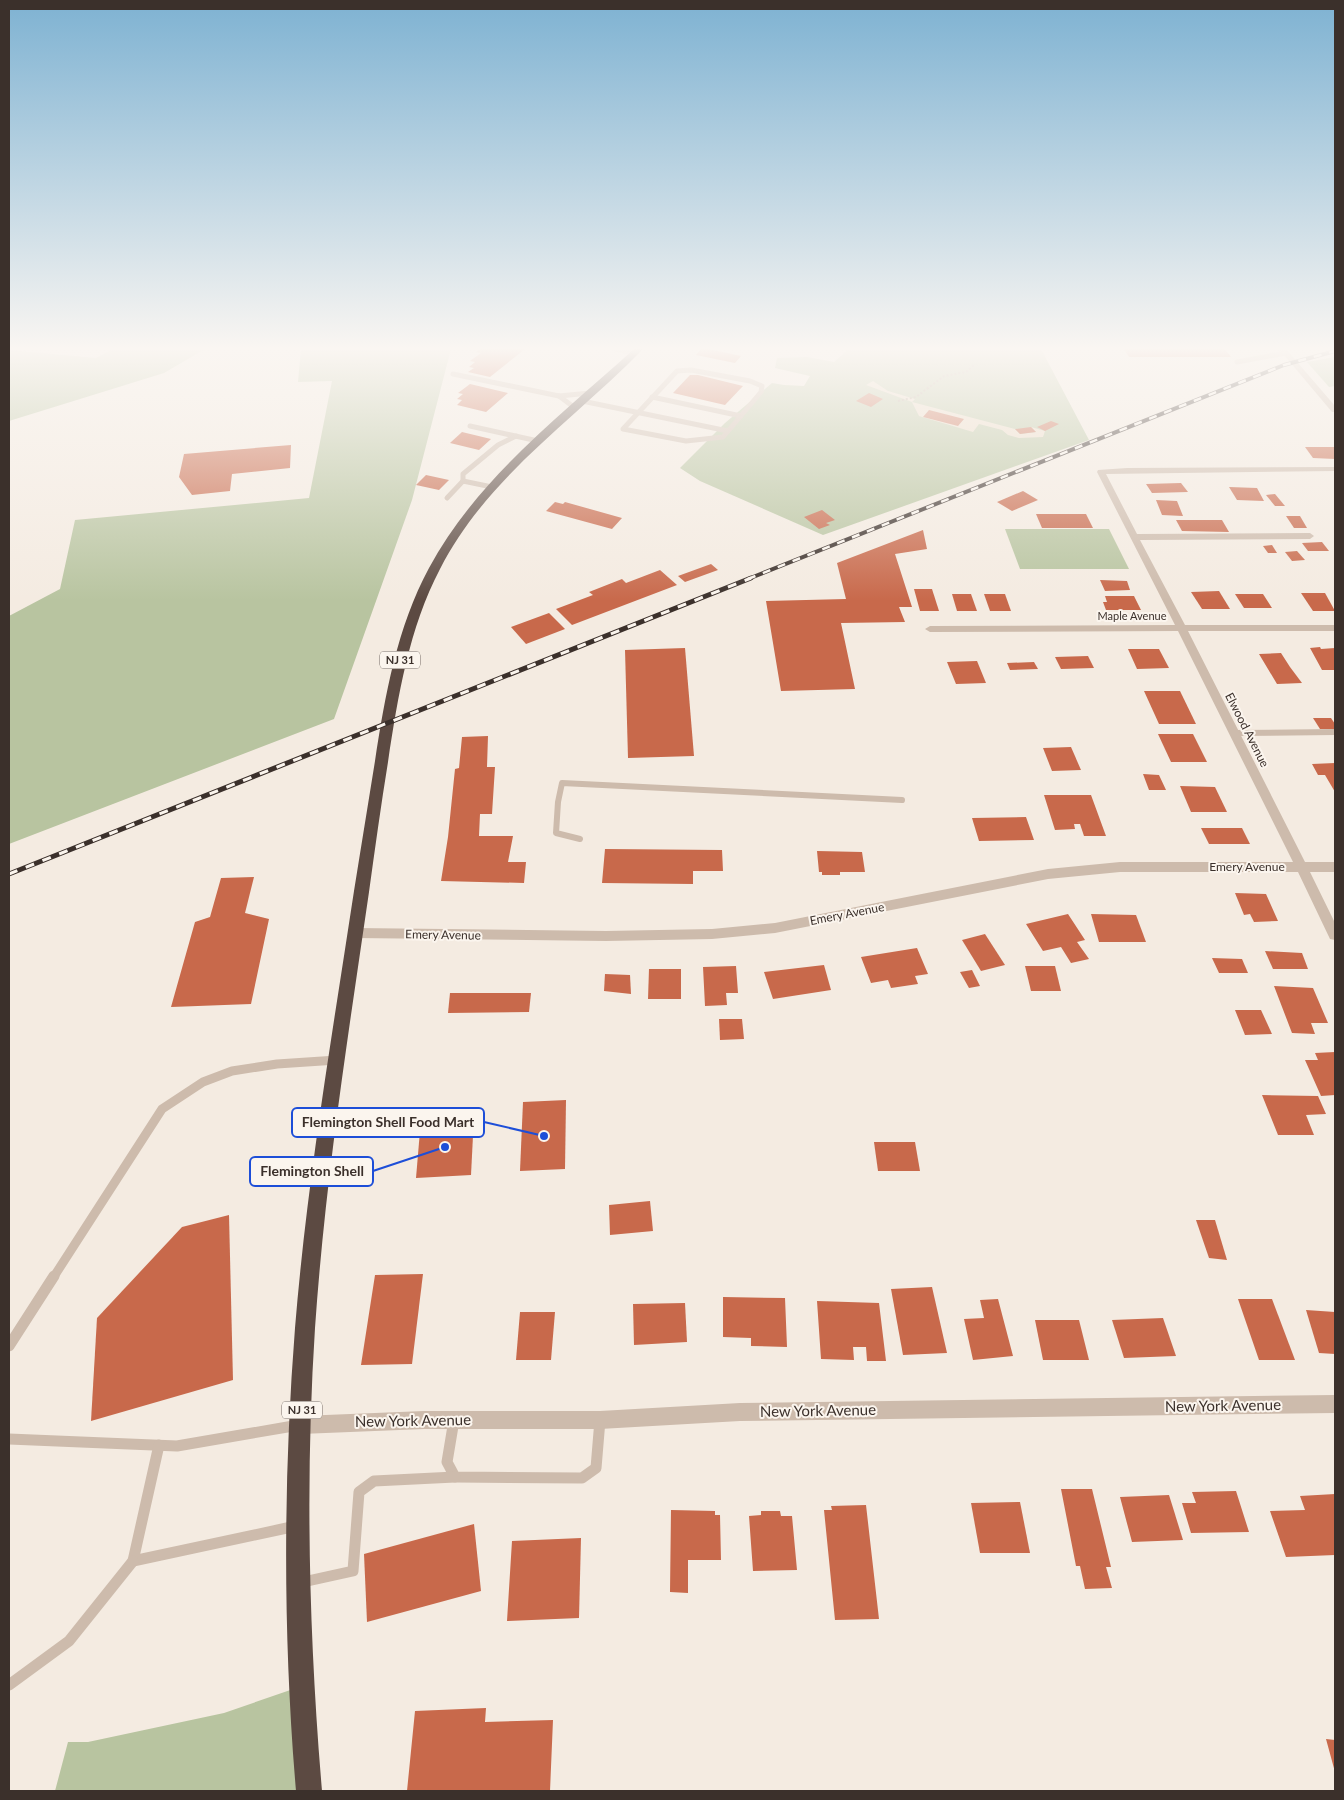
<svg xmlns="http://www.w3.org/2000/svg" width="1344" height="1800" viewBox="0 0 1344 1800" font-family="Lato,sans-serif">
	<rect width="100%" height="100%" fill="#f4ebe1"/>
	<g fill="#b8c4a0">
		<path d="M113,349H205L164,373L9,421V350L96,358Z"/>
		<path d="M301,349H451L412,500L334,719L9,844V616L60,589L75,520L309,498L332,381L298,382Z"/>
		<path d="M849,349H1041L1089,440L823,535L700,481L680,468L725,423L772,383L784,385L804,386L810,376L775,368L777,358L807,357L834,362Z"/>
		<path d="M1335,357V386L1329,387L1307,362Z"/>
		<path d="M1005,529H1109L1129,569H1020Z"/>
		<path d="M302,1686L309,1791H55L68,1742H88L224,1713Z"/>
	</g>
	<path fill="#ecdcc8" d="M873,381L888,391L915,399L912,402L1015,429L1020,434L1036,432L1031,427L1045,431L1043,437L1019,438L1008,435L1002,430L979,424L973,432L919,416L912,402L866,385Z"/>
	<g fill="#c8694b">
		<path d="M480,349H525L490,377L468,372L474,368L469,367L475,362L470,361L481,353L476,352Z"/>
		<path d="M701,349H709L741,356L735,363L696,355Z"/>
		<path d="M1124,349H1225L1231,357H1129Z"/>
		<path d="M690,375H698L743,386L725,405L673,393Z"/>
		<path d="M470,384L508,393L486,412L457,405L462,400L457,399L463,394L458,393Z"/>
		<path d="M869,393L883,399L871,407L856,401Z"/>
		<path d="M929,410L964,419L958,426L923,417Z"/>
		<path d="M1051,421L1059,424L1045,431L1037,427Z"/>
		<path d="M1031,427L1036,432L1020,434L1015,429Z"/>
		<path d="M462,432L491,439L479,450L450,443Z"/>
		<path d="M291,445L290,468L232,474L230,491L192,495L179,477L184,454Z"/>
		<path d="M1305,447H1335V459L1313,458Z"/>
		<path d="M426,475L449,480L439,490L416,485Z"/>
		<path d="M1181,483L1188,492L1152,493L1146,484Z"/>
		<path d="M1229,487L1257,488L1264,501L1237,500Z"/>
		<path d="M1023,491L1038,500L1012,511L997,502Z"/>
		<path d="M1275,494L1285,506H1275L1266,495Z"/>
		<path d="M1156,500L1177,501L1183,516L1162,515Z"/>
		<path d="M555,502L563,504L565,502L622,518L612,529L546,511Z"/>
		<path d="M822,510L835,520L826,523L830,525L819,529L804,517Z"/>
		<path d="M1036,514H1086L1093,528H1042Z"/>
		<path d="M1286,516H1300L1307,528H1294Z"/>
		<path d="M1176,520H1222L1229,532L1182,531Z"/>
		<path d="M923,530L927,549L895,554L912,607H899L905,622L841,623L855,689L781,691L766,601L846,599L837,563Z"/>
		<path d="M1322,542L1329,551H1308L1302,543Z"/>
		<path d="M1272,545L1277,553H1268L1263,546Z"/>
		<path d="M1297,551L1305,560L1292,561L1285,552Z"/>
		<path d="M711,564L718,570L685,582L678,576Z"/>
		<path d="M660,570L677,585L572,625L556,609L593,595L589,592L622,579L626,583Z"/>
		<path d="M1100,580L1127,581L1130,590L1105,591Z"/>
		<path d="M914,589H932L939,611H920Z"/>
		<path d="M1219,591L1230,609H1202L1191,592Z"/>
		<path d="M1301,593H1325L1335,611H1313Z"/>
		<path d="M952,594H971L977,611H957Z"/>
		<path d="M984,594H1005L1011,611H990Z"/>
		<path d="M1235,594H1263L1272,608H1244Z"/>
		<path d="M1105,596H1134L1141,610H1106L1103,602H1107Z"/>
		<path d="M549,613L565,629L526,644L511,627Z"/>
		<path d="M1320,647L1321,649L1335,648V670H1322L1310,648Z"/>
		<path d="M685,648L694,756L628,758L625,650Z"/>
		<path d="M1128,649H1159L1169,668L1137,669Z"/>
		<path d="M1281,653L1290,667L1302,683L1277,684L1259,654Z"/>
		<path d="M1088,656L1094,668L1061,669L1055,657Z"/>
		<path d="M977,661L986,683L956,684L947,662Z"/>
		<path d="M1034,662L1038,669L1010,670L1007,663Z"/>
		<path d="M1144,691H1180L1196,724H1159Z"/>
		<path d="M1313,718H1331L1335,724V729H1320Z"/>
		<path d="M1158,734H1193L1207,762H1171Z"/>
		<path d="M488,736L487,767H495L492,814H480L479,836H513L508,862H526L524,883L441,881L448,837L455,769L459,768L462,737Z"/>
		<path d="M1071,747L1081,770L1052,771L1043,748Z"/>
		<path d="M1335,763V792L1325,775H1318L1312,764Z"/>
		<path d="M1143,774L1159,775L1166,790H1149Z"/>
		<path d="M1180,786L1215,787L1227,812H1191Z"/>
		<path d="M1044,795H1091L1106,836H1084L1080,824H1074L1075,829L1055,830Z"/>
		<path d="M1026,817L1034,840L979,841L972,818Z"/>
		<path d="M1201,828H1242L1250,844H1209Z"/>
		<path d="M605,849L722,850L723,871H693V884L602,883Z"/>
		<path d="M817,851L862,852L865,872H840V875H822V872H819Z"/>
		<path d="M254,877L245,913L269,919L251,1004L171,1007L195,922L210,917L221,878Z"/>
		<path d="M1235,893L1266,894L1278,921L1254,922L1250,914L1244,915Z"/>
		<path d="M1068,914L1085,940L1077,942L1089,959L1071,963L1061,947L1043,951L1026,924Z"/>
		<path d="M1091,914L1136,915L1146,942H1099Z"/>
		<path d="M985,934L1005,965L981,971L962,940Z"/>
		<path d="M917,948L928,974L915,976L918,984L891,988L888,980L871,983L861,957Z"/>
		<path d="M1265,951L1302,953L1308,969H1273Z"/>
		<path d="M1212,958L1242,959L1248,973H1219Z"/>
		<path d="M824,965L831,990L773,999L764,972Z"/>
		<path d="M736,966L738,993H726L727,1005L705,1006L703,967Z"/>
		<path d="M1025,966H1055L1061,991H1031Z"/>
		<path d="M649,969H681V999H648Z"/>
		<path d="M972,970L980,986L969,988L960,972Z"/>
		<path d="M605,974L630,975L631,994L604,991Z"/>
		<path d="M1274,986L1313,988L1328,1023H1311L1315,1034L1292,1033Z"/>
		<path d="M450,993H531L529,1012L448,1013Z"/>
		<path d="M1235,1010H1261L1272,1034L1245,1035Z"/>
		<path d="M719,1019H742L744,1039L720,1040Z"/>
		<path d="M1335,1052V1095L1321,1096L1305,1060H1318L1315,1053Z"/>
		<path d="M1262,1095L1318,1096L1326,1114L1306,1115L1314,1135H1278Z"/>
		<path d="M566,1100L565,1169L520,1171L523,1102Z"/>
		<path d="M474,1116L471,1175L416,1178L421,1119Z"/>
		<path d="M874,1142H915L920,1171H878Z"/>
		<path d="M650,1201L653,1231L610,1235L609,1205Z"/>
		<path d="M229,1215L233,1380L91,1421L97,1318L182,1227Z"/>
		<path d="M1196,1220H1215L1227,1260L1209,1258Z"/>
		<path d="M423,1274L412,1364L361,1365L375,1275Z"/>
		<path d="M932,1287L947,1353L903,1355L891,1289Z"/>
		<path d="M723,1297L785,1298L787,1347L751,1346V1338L723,1337Z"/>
		<path d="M998,1299L1013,1356L973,1360L964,1319L984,1318L980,1300Z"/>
		<path d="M1238,1299H1272L1295,1360H1259Z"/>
		<path d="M817,1301L879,1303L886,1361H867L866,1347H853L854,1360L821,1359Z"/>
		<path d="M685,1303L687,1342L634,1345L633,1304Z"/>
		<path d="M1306,1310L1335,1312V1354L1319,1353Z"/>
		<path d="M520,1312H555L551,1360H516Z"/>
		<path d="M1163,1318L1176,1356L1124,1358L1112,1320Z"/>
		<path d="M1035,1320H1079L1089,1360H1043Z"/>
		<path d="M1061,1489H1092L1111,1567H1106L1112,1588L1085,1589L1080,1566H1076Z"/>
		<path d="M1236,1491L1249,1532L1191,1533L1182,1503H1196L1192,1492Z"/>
		<path d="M1335,1494V1555L1286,1557L1270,1511L1305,1510L1300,1496Z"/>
		<path d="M1169,1495L1183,1540L1132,1542L1120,1497Z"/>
		<path d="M1020,1502L1030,1553H980L971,1503Z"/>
		<path d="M866,1505L879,1619L835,1620L824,1510H832L831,1506Z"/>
		<path d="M671,1510L715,1511V1515H720L721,1560H688V1593L670,1592Z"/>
		<path d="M761,1511H780L781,1516H792L797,1570L753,1571L749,1516L761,1515Z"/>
		<path d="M474,1524L481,1591L367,1622L364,1554Z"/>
		<path d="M581,1538L579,1618L507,1621L512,1541Z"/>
		<path d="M486,1708L485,1722L553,1720L550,1791H407L415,1711Z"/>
		<path d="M1326,1739L1335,1740V1772Z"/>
	</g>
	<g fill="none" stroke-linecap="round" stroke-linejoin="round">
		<path stroke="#b9a596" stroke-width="2" stroke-dasharray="2 2" stroke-linecap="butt" d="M898,401L916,397L944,376L966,372L974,365"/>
		<g stroke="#cdbbac" stroke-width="5">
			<path d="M615,349L635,353"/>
			<path d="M1237,362L1286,353"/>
			<path d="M691,370L750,381L762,386L761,392L723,437L686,441L623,429L677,371Z"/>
			<path d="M453,374L559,396L590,393"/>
			<path d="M559,396L575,408"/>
			<path d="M652,397L741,416"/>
			<path d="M582,401L728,431"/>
			<path d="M470,426L538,441"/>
			<path d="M463,481V474L498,445L516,436"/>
			<path d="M447,498L463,481L492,487"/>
		</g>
		<g stroke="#cdbbac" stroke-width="6">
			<path d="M1235,733L1335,732"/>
			<path d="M580,839L556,833L558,802L562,783L902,800"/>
		</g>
		<path stroke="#cdbbac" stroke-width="9" d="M53,1278L162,1109L203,1082L232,1071L277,1064L337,1060"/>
		<g stroke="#cdbbac" stroke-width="11">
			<path d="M9,1346L54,1276"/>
			<path d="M454,1420L447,1462L455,1477L582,1478L596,1468L600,1420"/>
			<path d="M9,1439L177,1446L299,1425"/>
			<path d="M159,1445L133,1561L296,1526"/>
			<path d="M303,1582L353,1571L359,1492L374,1481L455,1477"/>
			<path d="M9,1685L69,1641L133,1561"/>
		</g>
		<g fill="#cdbbac" fill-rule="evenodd">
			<path d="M1279,349H1286L1335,406V412H1332Z"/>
			<path d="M1335,467V471L1106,474L1137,534L1310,533L1314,536L1310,539L1140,540L1185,625H1335V631H1188L1305,862H1335V872H1310L1335,923V940L1330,939L1298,872H1120L1048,879L775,933L712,939L606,941L355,938L350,937L349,933L350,929L355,928L606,931L712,929L775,923L1048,869L1120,862H1293L1178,631L930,632L925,629L930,626L1175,625L1097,472L1098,470L1127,468Z"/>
			<path d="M1335,1395V1413L740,1421L600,1429H424L301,1434L295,1431L292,1425L295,1419L301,1416L424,1411H600L740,1403Z"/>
		</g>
		<path fill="#5c4a42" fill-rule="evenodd" d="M634,349H643C573,421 487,477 440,569C409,628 398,696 388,762C381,805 375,848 369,892C348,1036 325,1182 315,1328C305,1482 309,1637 322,1791H296C283,1638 283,1481 295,1328C307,1181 332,1036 354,891C361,848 368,804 375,761C385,696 397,627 429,568C477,479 560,416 634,349Z"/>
		<defs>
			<path id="rail-far1" d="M748,579L1284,365L1335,351"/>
			<path id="rail" d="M9,874L751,578"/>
		</defs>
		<use href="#rail-far1" stroke="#3b302b" stroke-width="4"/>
		<use href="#rail" stroke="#3b302b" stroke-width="5"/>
		<use href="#rail-far1" stroke="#fbf5ee" stroke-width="2.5" stroke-dasharray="8" stroke-linecap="butt"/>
		<use href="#rail" stroke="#fbf5ee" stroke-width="3" stroke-dasharray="9" stroke-linecap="butt"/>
	</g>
	<linearGradient id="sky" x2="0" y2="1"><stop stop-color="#7eb2d2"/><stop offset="0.58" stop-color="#faf6f2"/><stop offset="1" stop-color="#faf6f2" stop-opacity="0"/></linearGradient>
	<rect width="1344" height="601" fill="url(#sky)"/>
	<g text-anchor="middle" stroke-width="4" stroke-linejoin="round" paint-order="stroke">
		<g font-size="11" fill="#3b302b" stroke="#fbf5ee">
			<text x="1132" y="620">Maple Avenue</text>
		</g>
		<g fill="#fbf5ee" stroke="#756b66" stroke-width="1">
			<rect x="380" y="651.5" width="40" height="17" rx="4"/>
			<rect x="282" y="1401.5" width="40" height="17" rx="4"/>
		</g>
		<g font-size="11" font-weight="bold" fill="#3b302b">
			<text x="400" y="664">NJ 31</text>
			<text x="302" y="1414">NJ 31</text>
		</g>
		<g font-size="12" fill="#3b302b" stroke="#fbf5ee">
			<text transform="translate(1247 730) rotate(63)" y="4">Elwood Avenue</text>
			<text x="1247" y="871">Emery Avenue</text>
			<text transform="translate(847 914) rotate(-11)" y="4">Emery Avenue</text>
			<text transform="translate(443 935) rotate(1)" y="4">Emery Avenue</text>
		</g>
		<g font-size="15" fill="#3b302b" stroke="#fbf5ee">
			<text transform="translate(1223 1406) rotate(-1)" y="5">New York Avenue</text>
			<text transform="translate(818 1411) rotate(-1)" y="5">New York Avenue</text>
			<text transform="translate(413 1421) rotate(-1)" y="5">New York Avenue</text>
		</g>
	</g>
	<path fill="none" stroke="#1d4ed8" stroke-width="2" d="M544 1136L484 1122M445 1147L373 1171"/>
	<g fill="#1d4ed8" stroke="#fbf5ee" stroke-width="2">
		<circle cx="544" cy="1136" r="5"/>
		<circle cx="445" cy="1147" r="5"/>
	</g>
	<g fill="#fbf5ee" stroke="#1d4ed8" stroke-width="2">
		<rect x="292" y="1108" width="192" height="29" rx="5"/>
		<rect x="250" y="1157" width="123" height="29" rx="5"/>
	</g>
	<g font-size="14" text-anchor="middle" font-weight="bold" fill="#3b302b">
		<text x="388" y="1127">Flemington Shell Food Mart</text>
		<text x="312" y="1176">Flemington Shell</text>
	</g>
	<rect width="1344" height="1800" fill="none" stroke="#3b302b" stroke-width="20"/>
</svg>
